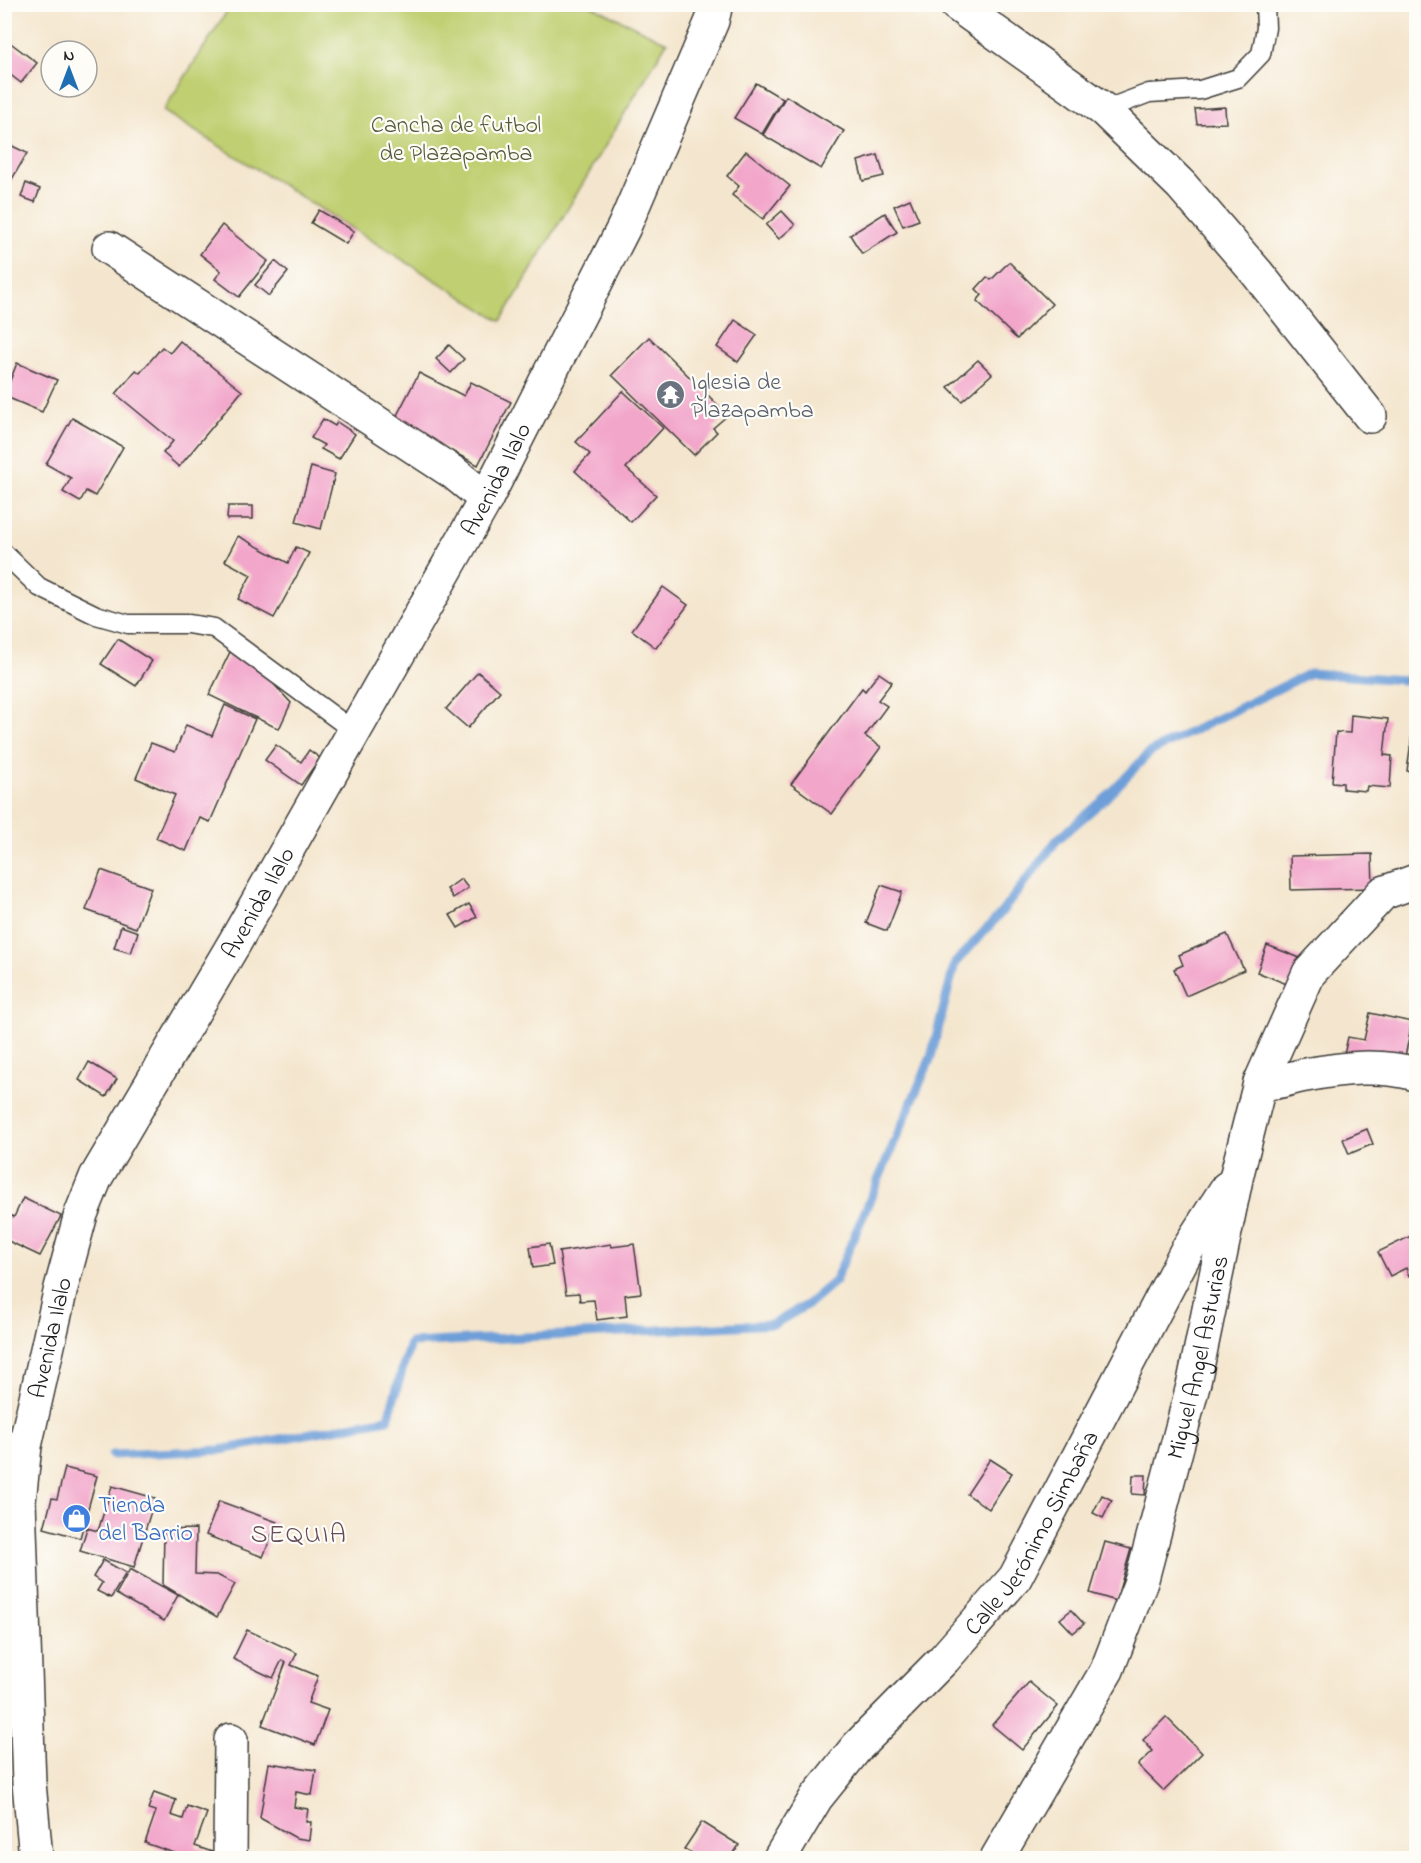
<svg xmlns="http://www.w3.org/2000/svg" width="1421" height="1863" viewBox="0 0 1421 1863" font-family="'Indie Flower',sans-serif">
	<rect width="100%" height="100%" fill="#fdfcf7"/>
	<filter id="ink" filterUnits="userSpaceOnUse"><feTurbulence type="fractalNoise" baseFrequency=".0167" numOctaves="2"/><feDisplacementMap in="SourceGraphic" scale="12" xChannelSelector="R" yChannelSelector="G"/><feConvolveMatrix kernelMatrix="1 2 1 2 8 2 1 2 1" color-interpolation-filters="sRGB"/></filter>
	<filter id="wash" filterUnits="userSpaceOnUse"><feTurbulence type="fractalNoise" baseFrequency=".008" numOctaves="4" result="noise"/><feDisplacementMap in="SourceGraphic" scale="24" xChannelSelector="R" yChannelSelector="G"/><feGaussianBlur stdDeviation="1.35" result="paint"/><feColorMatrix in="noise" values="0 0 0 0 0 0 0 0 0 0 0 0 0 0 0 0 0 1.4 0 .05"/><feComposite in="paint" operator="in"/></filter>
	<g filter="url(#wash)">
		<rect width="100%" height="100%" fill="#f4e6ce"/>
		<path fill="#c0cf71" stroke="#6e7646" stroke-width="1.5" d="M231,5H590L667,42L501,321L163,111Z"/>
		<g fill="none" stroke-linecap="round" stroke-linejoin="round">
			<path stroke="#6e9fd8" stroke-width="9" d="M112,1455L220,1450L388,1419L410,1343L774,1324L808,1304L835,1281L931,1057L955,963L1001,913L1057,840L1107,797L1150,752L1310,673L1416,681"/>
		</g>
		<g id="blocks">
			<g fill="#f2a6ca">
				<path d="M4,38L37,63L21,83L4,70Z"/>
				<path d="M756,83L783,99L762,134L734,118Z"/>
				<path d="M786,96L844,131L821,169L763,135Z"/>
				<path d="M1225,107L1226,123L1197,124L1195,109Z"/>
				<path d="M4,142L27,153L4,193Z"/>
				<path d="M746,151L790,186L763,219L732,195L739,186L727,176Z"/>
				<path d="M878,155L884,176L863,181L858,161Z"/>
				<path d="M26,183L40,189L35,202L21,197Z"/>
				<path d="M910,199L919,220L903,226L894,206Z"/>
				<path d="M319,210L354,231L346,244L311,223Z"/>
				<path d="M782,211L795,225L779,239L766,225Z"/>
				<path d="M885,213L897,232L862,254L850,235Z"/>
				<path d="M222,225L268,261L239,297L215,279L221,271L200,254Z"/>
				<path d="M275,261L288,272L269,296L255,285Z"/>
				<path d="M1009,262L1052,304L1017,339L977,301L982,295L976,289L987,277L991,280Z"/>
				<path d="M735,320L757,335L738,362L717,347Z"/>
				<path d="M649,337L728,415L713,428L717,432L694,455L612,375Z"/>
				<path d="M180,341L242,391L179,467L163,453L173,441L116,394L136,370L140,373L162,347L170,353Z"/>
				<path d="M449,345L464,359L451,373L436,359Z"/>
				<path d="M978,360L992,374L962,401L948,387Z"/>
				<path d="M17,363L57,380L42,412L4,396Z"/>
				<path d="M419,373L464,396L471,382L511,402L478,465L394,421Z"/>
				<path d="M623,391L663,428L626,468L656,495L631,522L575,471L590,454L576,442Z"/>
				<path d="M72,418L123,447L95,496L86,491L80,502L63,492L71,478L46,464Z"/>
				<path d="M323,419L335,426L337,422L355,434L339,459L321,449L324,445L311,438Z"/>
				<path d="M311,467L335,474L321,529L296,522Z"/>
				<path d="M228,506H253V519H227Z"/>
				<path d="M238,536L288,563L296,547L309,553L274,618L238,599L251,575L225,561Z"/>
				<path d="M663,587L688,605L656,648L632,630Z"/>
				<path d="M118,639L152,661L136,686L101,664Z"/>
				<path d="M232,648L247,655L291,703L279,729L209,695Z"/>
				<path d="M478,672L500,691L468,728L446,709Z"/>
				<path d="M879,673L892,682L878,700L887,706L865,736L881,747L832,814L791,784L862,688L865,691Z"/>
				<path d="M225,705L255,719L210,822L200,818L186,851L156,838L175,795L136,778L151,743L175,752L186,725L212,736Z"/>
				<path d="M1351,715L1388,719L1384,755L1392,756L1390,788L1367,786L1366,791L1343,789V783L1332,782L1336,732L1350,733Z"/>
				<path d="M1414,719H1416V773L1407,771Z"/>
				<path d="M276,745L301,762L309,750L320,758L301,785L265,760Z"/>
				<path d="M1372,854L1373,888L1291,890L1290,856Z"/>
				<path d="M101,870L151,888L136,928L86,910Z"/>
				<path d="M461,879L468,888L453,898L447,889Z"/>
				<path d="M881,885L902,892L887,931L866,923Z"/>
				<path d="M469,904L477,917L458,928L450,915Z"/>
				<path d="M121,926L138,932L131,953L114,948Z"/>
				<path d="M1227,934L1244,970L1186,996L1174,969L1183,965L1179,955Z"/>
				<path d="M1267,945L1305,960L1294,987L1257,972Z"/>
				<path d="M1370,1013L1412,1022L1404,1062L1343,1059L1348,1037L1364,1040Z"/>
				<path d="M89,1062L117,1079L106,1097L79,1080Z"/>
				<path d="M1367,1129L1373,1144L1349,1154L1343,1139Z"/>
				<path d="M23,1198L61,1216L40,1256L4,1239V1213L14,1217Z"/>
				<path d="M1411,1236L1416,1248V1272L1409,1276L1406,1268L1390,1276L1378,1252Z"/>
				<path d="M549,1244L553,1265L533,1268L530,1247Z"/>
				<path d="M611,1244L612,1247L634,1244L641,1293L625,1295L627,1316L597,1320L594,1300L580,1301L579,1293L566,1294L559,1252Z"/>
				<path d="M990,1459L1012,1473L989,1509L967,1494Z"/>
				<path d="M65,1468L97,1476L80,1538L44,1528L52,1498L57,1499Z"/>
				<path d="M1133,1475H1146L1145,1495L1132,1494Z"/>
				<path d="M112,1486L155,1498L134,1567L80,1551L87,1528L98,1531Z"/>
				<path d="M1102,1495L1112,1500L1103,1518L1093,1513Z"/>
				<path d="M219,1501L277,1522L263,1557L206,1535Z"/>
				<path d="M196,1529L195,1574L217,1575L235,1584L217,1617L163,1585L164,1530Z"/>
				<path d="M1105,1542L1131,1549L1116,1601L1090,1593Z"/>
				<path d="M103,1560L126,1573L111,1598L97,1591L102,1583L93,1577Z"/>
				<path d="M130,1569L178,1595L164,1621L116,1594Z"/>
				<path d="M1071,1610L1084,1624L1073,1633L1060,1619Z"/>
				<path d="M247,1630L297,1653L291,1665L318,1676L308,1703L328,1710L315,1745L262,1725L286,1662L282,1660L273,1678L233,1659Z"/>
				<path d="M1029,1682L1058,1706L1022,1750L992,1725Z"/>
				<path d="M1166,1717L1202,1753L1164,1791L1138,1765L1153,1751L1143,1740Z"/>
				<path d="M269,1763L316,1770L312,1795L296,1792L294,1807L308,1809L306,1822H311L309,1840L296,1838L260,1818Z"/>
				<path d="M154,1792L176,1800L171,1815L183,1819L187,1806L207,1813L195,1846L212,1852L209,1858H189L145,1843L156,1811L148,1809Z"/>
				<path d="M702,1822L739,1845L731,1858H691L694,1854L684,1849Z"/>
			</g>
		</g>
	</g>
	<g filter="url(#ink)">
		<use href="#blocks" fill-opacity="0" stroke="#3c3a37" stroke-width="1.5"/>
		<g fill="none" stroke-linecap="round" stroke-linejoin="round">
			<defs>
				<g id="lane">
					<path d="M1104,110L1149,93L1200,90L1238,78L1261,54L1266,28L1265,4"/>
					<path d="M4,553L39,587L96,615L128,624H188L214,628L355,732"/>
				</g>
				<g id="street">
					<path d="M956,4L1104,110L1181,185L1257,273L1370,416"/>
					<path d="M109,248L454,473L486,499"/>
					<path d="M1260,1083C1279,1084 1288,1078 1306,1075C1343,1068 1379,1064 1416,1074"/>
					<path id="s1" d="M36,1858L29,1783L19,1501L25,1446L61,1288L81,1214L96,1177L235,942L486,499L624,227L712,21L716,4"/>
					<path d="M230,1858L231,1740"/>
					<path id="s2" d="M780,1858L816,1798L857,1747L944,1659L1015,1578L1187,1250L1227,1188"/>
					<path id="s3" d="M997,1858L1107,1670L1142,1579L1194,1382L1237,1174L1260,1083L1309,973L1383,893L1416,881"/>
				</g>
			</defs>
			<use href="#lane" stroke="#3c3a37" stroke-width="21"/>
			<use href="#street" stroke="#3c3a37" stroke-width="36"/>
			<use href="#lane" stroke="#fff" stroke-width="18"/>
			<use href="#street" stroke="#fff" stroke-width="33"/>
		</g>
	</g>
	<defs>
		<symbol id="temple-disc" viewBox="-11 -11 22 22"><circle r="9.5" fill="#6b7280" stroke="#fdfcf7"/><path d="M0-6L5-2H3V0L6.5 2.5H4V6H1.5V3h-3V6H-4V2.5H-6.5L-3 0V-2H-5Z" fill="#fff"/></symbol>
		<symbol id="shop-disc" viewBox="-11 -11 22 22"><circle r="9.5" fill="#3f7fe0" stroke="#fdfcf7"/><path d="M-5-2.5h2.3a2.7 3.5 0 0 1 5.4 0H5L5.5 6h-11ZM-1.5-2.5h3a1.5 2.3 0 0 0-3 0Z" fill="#fff"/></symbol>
	</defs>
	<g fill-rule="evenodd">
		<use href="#temple-disc" x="654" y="378" width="33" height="33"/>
		<use href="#shop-disc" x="60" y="1502" width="33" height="33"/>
	</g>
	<g text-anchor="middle" stroke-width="4.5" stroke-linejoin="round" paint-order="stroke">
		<g font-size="24" fill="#555b3a" stroke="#fdfcf7">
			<text x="456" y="132">Cancha de futbol<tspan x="456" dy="28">de Plazapamba</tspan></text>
		</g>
		<g font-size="24" fill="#5b616d" stroke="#fdfcf7" text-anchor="start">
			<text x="691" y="389">Iglesia de<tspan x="691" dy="28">Plazapamba</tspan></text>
		</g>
		<g font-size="24" fill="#1c1c1c" stroke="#fdfcf7">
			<text dy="8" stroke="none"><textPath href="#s1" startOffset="1496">Avenida Ilalo</textPath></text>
			<text dy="8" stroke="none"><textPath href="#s1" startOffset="1010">Avenida Ilalo</textPath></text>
			<text dy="8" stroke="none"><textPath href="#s1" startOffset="524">Avenida Ilalo</textPath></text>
			<text dy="8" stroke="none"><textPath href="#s3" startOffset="544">Miguel Angel Asturias</textPath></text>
			<text dy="8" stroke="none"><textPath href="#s2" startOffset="414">Calle Jerónimo Simbaña</textPath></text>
		</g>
		<g font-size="24" fill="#366cbe" stroke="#fdfcf7" text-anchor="start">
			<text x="98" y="1512">Tienda<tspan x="98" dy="28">del Barrio</tspan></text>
		</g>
		<g font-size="26" letter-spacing="1.5" fill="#674c59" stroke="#fdfcf7">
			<text x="299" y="1542">SEQUIA</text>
		</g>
	</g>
	<rect width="1421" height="1863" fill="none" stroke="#fdfcf7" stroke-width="24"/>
	<g transform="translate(69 69)"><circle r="28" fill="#fdfcf7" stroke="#a3a29f" stroke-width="1.5"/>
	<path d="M0-4.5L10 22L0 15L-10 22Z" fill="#1f6fb2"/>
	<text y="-9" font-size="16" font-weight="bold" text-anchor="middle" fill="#1c1c1c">N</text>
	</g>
</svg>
